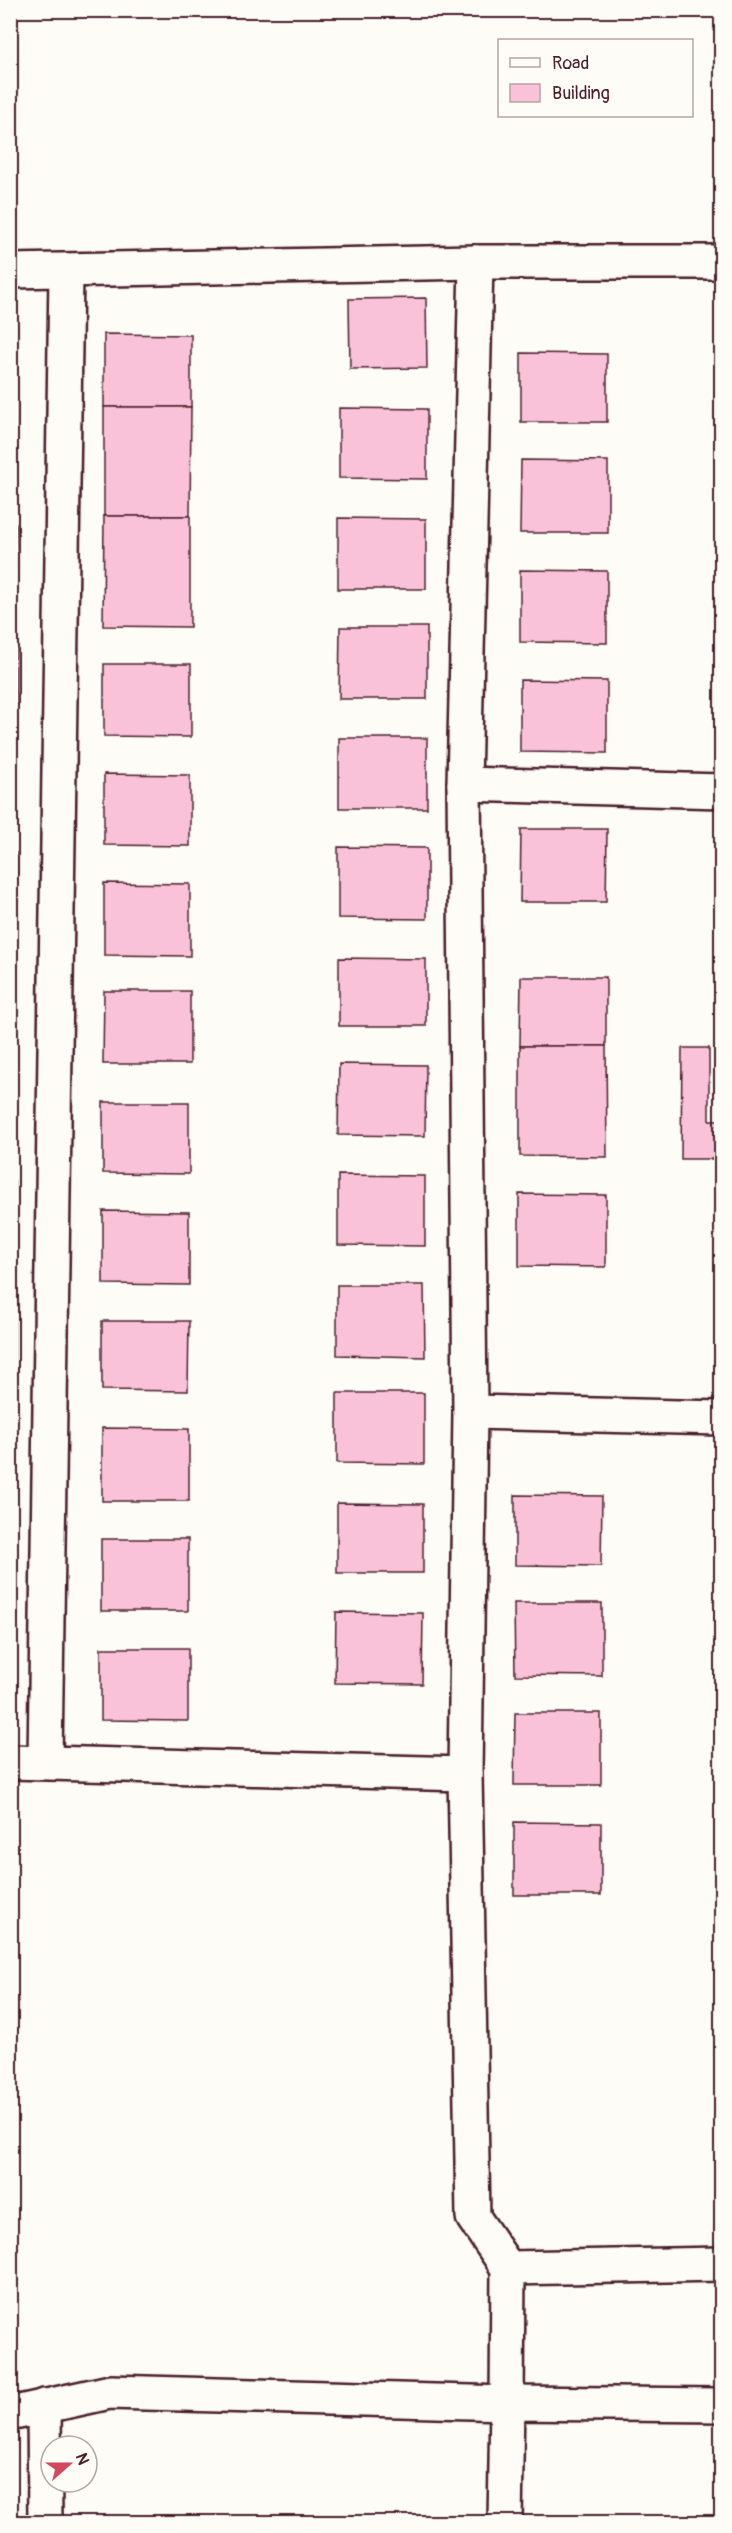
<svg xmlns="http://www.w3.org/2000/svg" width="732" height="2533" viewBox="0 0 732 2533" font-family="Pangolin,sans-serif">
	<rect width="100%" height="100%" fill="#fdfcf7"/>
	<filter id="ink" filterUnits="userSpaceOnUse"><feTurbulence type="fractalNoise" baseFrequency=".0167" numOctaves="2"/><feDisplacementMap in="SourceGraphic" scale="12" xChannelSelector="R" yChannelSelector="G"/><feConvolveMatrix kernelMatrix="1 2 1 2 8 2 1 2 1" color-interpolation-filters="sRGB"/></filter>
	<g filter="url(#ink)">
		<g fill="#fac2d8" stroke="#4a1f2b" stroke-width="1.5">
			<path d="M426,298L427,368L350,369L349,299Z"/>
			<path d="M10,302H16L15,414H10Z"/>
			<path d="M104,334L191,335V407H104Z"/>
			<path d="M521,353L607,354V422H521Z"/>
			<path d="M104,407H191L190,516H104Z"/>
			<path d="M339,408L427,409V479L339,478Z"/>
			<path d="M10,414H15L16,484H10Z"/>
			<path d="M521,460L608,461V533H520Z"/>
			<path d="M104,516H190V627L103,626Z"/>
			<path d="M338,518L426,519V589H338Z"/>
			<path d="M10,524H16L15,594H10Z"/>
			<path d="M520,570L607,571V643L520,642Z"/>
			<path d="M340,627H427V699H339Z"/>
			<rect x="10" y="632" width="6" height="72"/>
			<path d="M104,664H191V737L104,736Z"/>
			<path d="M520,680L607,681V753L520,752Z"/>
			<rect x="339" y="738" width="88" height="70"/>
			<rect x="10" y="743" width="6" height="70"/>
			<path d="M104,774L190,775V846L104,845Z"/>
			<path d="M521,829H607L606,902H520Z"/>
			<path d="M338,847L427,848V919L338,918Z"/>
			<rect x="10" y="853" width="6" height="70"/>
			<path d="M104,883L190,884V956L104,955Z"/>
			<path d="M339,958L426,959V1026H339Z"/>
			<rect x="10" y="964" width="5" height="67"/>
			<path d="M521,977H606V1046H520Z"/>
			<path d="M104,991H190V1064H103Z"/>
			<path d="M520,1046H606L607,1157L520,1156Z"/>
			<path d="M682,1048H709V1120H722V1159H681Z"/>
			<path d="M339,1064L426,1065L425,1136L338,1135Z"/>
			<rect x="10" y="1070" width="5" height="71"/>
			<path d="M103,1102H189V1174L103,1173Z"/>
			<path d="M338,1175L425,1176V1246L338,1245Z"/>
			<rect x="10" y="1181" width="4" height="69"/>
			<path d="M519,1194L606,1195V1267L519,1266Z"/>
			<path d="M103,1211L189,1212V1285L103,1284Z"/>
			<path d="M337,1285H424L425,1357L337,1355Z"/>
			<rect x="10" y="1290" width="4" height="71"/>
			<path d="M102,1321H189L188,1391L102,1390Z"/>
			<path d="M337,1393H424V1464L337,1463Z"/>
			<path d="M10,1398H14L13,1469H10Z"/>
			<path d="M102,1428L189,1429V1501H102Z"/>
			<path d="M515,1495L602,1496L601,1566L515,1565Z"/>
			<path d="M337,1503L423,1504V1573H337Z"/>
			<rect x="10" y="1508" width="3" height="70"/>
			<rect x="101" y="1539" width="87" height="72"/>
			<path d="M514,1603H602V1676L515,1675Z"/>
			<path d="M336,1612L423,1613L422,1684L335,1683Z"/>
			<rect x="10" y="1618" width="2" height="71"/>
			<path d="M101,1648H188V1721L101,1720Z"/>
			<path d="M515,1713H601V1785H514Z"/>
			<path d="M514,1822L601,1823V1895H514Z"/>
		</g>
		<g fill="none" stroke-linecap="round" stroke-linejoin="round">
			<defs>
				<g id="minor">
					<path d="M10,271L476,262H722"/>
					<path d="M464,784L722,791"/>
					<path d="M470,1412L722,1418"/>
					<path d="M45,1761L66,272"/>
					<path d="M10,1762L465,1774"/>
					<path d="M508,2268L722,2264"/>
					<path d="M44,2406L45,2522"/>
					<path d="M10,2414L110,2392L507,2403L508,2268L473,2217L465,1774L470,1412L464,784L476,262"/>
					<path d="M505,2522L507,2403L722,2405"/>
				</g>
			</defs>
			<use href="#minor" stroke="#4a1f2b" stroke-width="38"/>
			<use href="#minor" stroke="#fdfcf7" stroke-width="33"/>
		</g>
	</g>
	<rect width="732" height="2533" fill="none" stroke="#fdfcf7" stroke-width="36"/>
	<rect x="18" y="18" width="696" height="2497" fill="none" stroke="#4a1f2b" stroke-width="2" filter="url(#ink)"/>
	<rect x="498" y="39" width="195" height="78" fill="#fdfcf7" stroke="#b5a4a5" stroke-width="1.5"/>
	<rect x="510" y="58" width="30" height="9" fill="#fdfcf7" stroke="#b5a4a5" stroke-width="1.5"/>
	<text x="552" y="69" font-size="18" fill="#4a1f2b">Road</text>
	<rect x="510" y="84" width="30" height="18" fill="#fac2d8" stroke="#b5a4a5" stroke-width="1.5"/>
	<text x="552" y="99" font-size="18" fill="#4a1f2b">Building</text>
	<g transform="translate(69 2464) rotate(69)"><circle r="28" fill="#fdfcf7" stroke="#b5a4a5" stroke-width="1.5"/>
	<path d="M0-4.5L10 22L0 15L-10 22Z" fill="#d1495b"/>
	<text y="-9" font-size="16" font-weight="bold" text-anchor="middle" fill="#4a1f2b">N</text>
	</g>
</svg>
